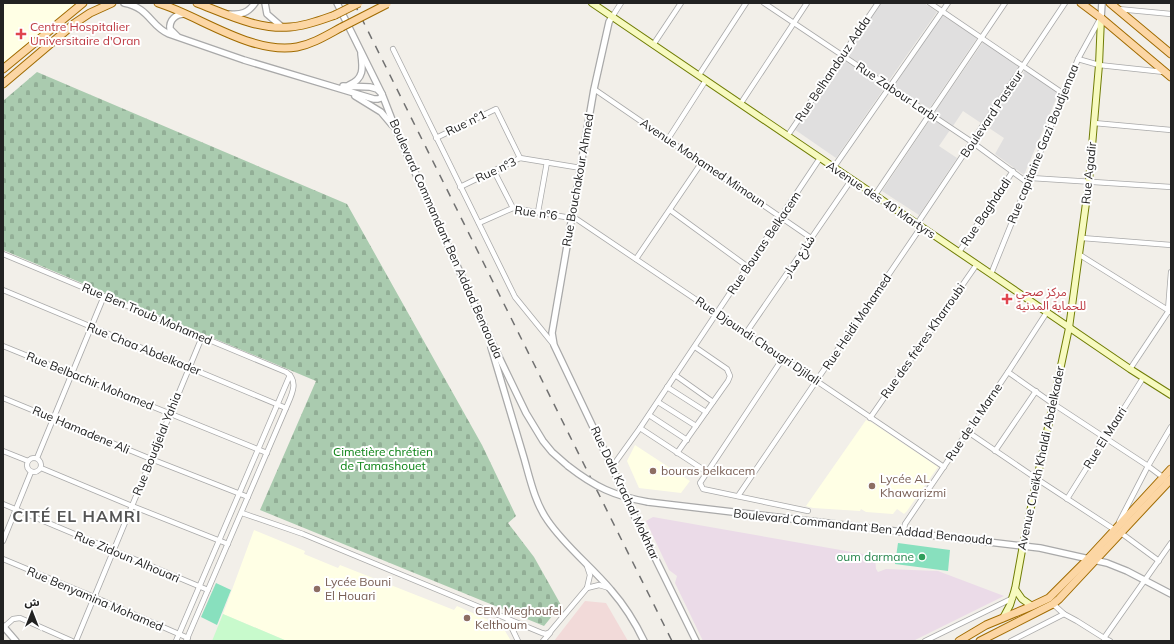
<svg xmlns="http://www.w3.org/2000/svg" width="1174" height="644" viewBox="0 0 1174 644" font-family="Mulish,'Noto Sans Arabic',sans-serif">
	<defs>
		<pattern id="cemetery-stones" width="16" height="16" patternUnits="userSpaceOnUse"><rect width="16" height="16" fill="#aacbaf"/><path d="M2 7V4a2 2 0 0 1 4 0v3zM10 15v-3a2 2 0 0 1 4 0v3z" fill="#92ae96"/></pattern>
	</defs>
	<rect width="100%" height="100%" fill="#f2efe9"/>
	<g fill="#e0dfdf">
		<path d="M881,3H924L937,12L888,82L846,54Z"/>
		<path d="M942,15L977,38L929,109L894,86Z"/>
		<path d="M983,42L1019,67L981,123L963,111L953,126L934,113Z"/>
		<path d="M842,59L885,87L836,158L794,129Z"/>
		<path d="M1025,70L1059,92L1024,175L995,154L1004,138L986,126Z"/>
		<path d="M931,118L950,130L939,146L957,158L919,215L882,191Z"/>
	</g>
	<path fill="#f2dad9" d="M585,601L606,603L628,641H554Z"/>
	<path fill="#ebdbe8" d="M653,517L875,556L876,569L878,572L886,569L938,571L1004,596L913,641H703L675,583L677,576L669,570L646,521Z"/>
	<g fill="#ffffe5">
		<path d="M3,3H77L3,64Z"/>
		<path d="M866,420L871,422L938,467L907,511L904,514L897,509L893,514L866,512L861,509L860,511L813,508L806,506Z"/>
		<path d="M635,445L690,481L681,493L639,488L627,461Z"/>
		<path d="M254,530L305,551L304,554L338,568L340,565L454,610L457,606L502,626L511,641H287L223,614Z"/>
	</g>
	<path fill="url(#cemetery-stones)" d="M37,72L347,204L482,445L516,516L508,523L534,557L561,605L544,626L260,510L316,381L3,250V101Z"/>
	<path fill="#c8facc" d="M223,614L287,641H212Z"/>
	<g fill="#88e0be">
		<path d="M898,543L950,550L948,571L895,564Z"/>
		<path d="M216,583L231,590L217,625L201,617Z"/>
	</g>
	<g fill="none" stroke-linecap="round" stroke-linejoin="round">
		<defs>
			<g id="minor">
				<path d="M764,3L972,142L1028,183"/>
				<path d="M930,3L1064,94"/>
				<path d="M1118,9L1171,14"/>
				<path d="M612,17L621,3"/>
				<path d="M653,45L681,3"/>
				<path d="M393,49L515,297L554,345"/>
				<path d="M1078,59L1099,65L1164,72"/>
				<path d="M699,75L746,3"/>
				<path d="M594,89L811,238"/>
				<path d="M741,103L807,3"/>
				<path d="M1094,123L1171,130"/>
				<path d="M788,135L878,3"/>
				<path d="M436,138L496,109L520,158"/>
				<path d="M668,139L706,80"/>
				<path d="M834,167L948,3"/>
				<path d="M494,171L513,208"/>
				<path d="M1031,178L1171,187"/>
				<path d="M460,187L520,158L581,168"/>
				<path d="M875,195L1005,3"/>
				<path d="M670,210L748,267"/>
				<path d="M538,212L547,162"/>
				<path d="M572,216L944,467"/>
				<path d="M479,223L513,208L571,218"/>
				<path d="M917,224L1065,3"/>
				<path d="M1082,238L1171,245"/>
				<path d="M959,252L1013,171"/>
				<path d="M3,254L286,372C300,381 291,396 286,408L186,641"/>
				<path d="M1080,255L1171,312"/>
				<path d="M636,259L702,162"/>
				<path d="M991,274L1078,59L1100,19"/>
				<path d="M3,290L286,408"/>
				<path d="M1168,310L1171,272"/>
				<path d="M746,333L852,179"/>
				<path d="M3,346L267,453"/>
				<path d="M783,358L700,483L703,489L808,511"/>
				<path d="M1130,369L1170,309"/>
				<path d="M1008,372L1052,403L1148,466L1164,478"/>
				<path d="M675,375L713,402"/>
				<path d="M667,387L706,412"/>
				<path d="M3,398L151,459L248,497"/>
				<path d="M658,402L696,426"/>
				<path d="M649,415L687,440"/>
				<path d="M870,418L977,264"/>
				<path d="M640,428L707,472"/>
				<path d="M968,432L1037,479L1115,530L1116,529"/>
				<path d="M3,451L28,461"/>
				<path d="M995,451L1036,391"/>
				<path d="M677,453L728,381L730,376L727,369L695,347"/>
				<circle cx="34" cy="465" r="7"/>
				<path d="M37,458L104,296"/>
				<path d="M612,467L640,428L820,158"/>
				<path d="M41,468L132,506L228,544"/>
				<path d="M738,496L921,227"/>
				<path d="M1067,499L1143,378"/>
				<path d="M3,504L208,590"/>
				<path d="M242,513L303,534L542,633L546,634L550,632L587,588"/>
				<path d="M1119,522L1148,466L1171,427"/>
				<path d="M903,533L905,524L1008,372L1047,312"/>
				<path d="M1121,533L1159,561"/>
				<path d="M3,541L31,472"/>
				<path d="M3,559L94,597L188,638"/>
				<path d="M587,566L590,575L587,588L599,585L609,588"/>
				<path d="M1053,604L1064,614L1077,621L1104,638L1110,641"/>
				<path d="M507,618L518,641"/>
				<path d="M4,627L13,619L20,618L72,641"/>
				<path d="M1104,638L1171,543"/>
				<path d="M76,641L202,337"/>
				<path d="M176,641L290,375"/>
				<path d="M543,641L550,633"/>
				<path d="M925,641L1013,598"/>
				<path d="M1011,641L1064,614"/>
			</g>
			<g id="tertiary">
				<path d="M124,3C150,8 150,26 169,34L244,60L374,99H378L381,98L382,94L377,89L370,87L343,86"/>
				<path d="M265,3L267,14L282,27"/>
				<path d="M337,3L382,94L396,130L486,330L526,413L543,441L552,452L568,466"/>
				<path d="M230,14C241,15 248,13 255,3"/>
				<path d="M612,17L609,22L594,89L552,333L554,345L612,467L630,507L696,641"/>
				<path d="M1101,18L1102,3"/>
				<path d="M177,36L170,29C169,20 176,14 184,14"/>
				<path d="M349,85C364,79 363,68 361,54"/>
				<path d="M355,96L381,112L392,125"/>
				<path d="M491,347C502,384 513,421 524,458C530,479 535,503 548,521C566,547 591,566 611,590C625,606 635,622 644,641"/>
				<path d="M648,502L1040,548L1107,563L1127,571L1171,594"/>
				<path d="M3,626L16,641"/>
			</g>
			<g id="secondary">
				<path d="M592,3L991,274L1130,369L1171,395"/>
				<path d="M1015,589L1022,599L1032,606"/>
				<path d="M1003,618L1010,605L1015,589L1023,545L1069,328L1089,181L1099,65L1101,18"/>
			</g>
			<g id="primary">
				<path d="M158,3C200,16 252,55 297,47C313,44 327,35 342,27"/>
				<path d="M197,3C226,14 258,30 290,27C306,26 321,20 335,15"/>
				<path d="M1081,3L1101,18L1171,77"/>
				<path d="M1110,3L1171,54"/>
				<path d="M3,69L83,3"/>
				<path d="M3,84L75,23L90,13L112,3"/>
				<path d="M959,641L986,625L1032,606L1049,598L1086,561L1171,469"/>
				<path d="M980,641L1053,604L1059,599L1171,479"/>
			</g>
		</defs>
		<use href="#minor" stroke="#a9a9a9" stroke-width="6"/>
		<use href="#tertiary" stroke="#a9a9a9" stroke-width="8"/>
		<use href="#secondary" stroke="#707d05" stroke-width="8"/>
		<use href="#primary" stroke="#a06b00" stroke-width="9"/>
		<use href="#minor" stroke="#fff" stroke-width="4.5"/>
		<use href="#tertiary" stroke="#fff" stroke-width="5.5"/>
		<use href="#secondary" stroke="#f7fabf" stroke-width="6"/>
		<use href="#primary" stroke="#fcd6a4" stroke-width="7"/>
		<path stroke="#707070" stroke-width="1.5" stroke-dasharray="8 8" stroke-linecap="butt" d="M354,3L672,641"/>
		<defs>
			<path id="tertiary-bridge" d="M568,466C595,487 614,496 648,502"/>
			<g id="primary-bridge">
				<path d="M335,15L359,3"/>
				<path d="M342,27L387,4"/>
			</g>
		</defs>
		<use href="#tertiary-bridge" stroke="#a9a9a9" stroke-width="8" stroke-linecap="butt"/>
		<use href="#primary-bridge" stroke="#a06b00" stroke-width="9" stroke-linecap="butt"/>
		<use href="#tertiary-bridge" stroke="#fff" stroke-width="5.5"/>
		<use href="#primary-bridge" stroke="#fcd6a4" stroke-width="7"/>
	</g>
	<g fill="#e0444e" stroke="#fff" stroke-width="1.5">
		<path d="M19 28h4v4h4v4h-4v4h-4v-4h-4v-4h4z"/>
		<path d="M1005 293h4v4h4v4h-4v4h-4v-4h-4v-4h4z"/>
	</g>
	<g fill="#8d6e63" stroke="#fff" stroke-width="1.5">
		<circle cx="653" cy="471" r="4"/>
		<circle cx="872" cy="486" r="4"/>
		<circle cx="317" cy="589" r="4"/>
		<circle cx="467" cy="618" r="4"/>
	</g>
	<circle fill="#2e9e5b" stroke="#fff" stroke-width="1.5" cx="922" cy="557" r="4"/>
	<g text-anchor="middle" stroke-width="4" stroke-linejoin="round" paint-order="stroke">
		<g font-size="12" fill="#be3a42" stroke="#fff" text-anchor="start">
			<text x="30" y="31">Centre Hospitalier<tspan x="30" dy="14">Universitaire d'Oran</tspan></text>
			<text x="1016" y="296">مركز صحي<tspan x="1016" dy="14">للحماية المدنية</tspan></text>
		</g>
		<g font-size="12" fill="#222" stroke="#fff">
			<text transform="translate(833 69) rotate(-56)" y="4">Rue Belhandouz Adda</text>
			<text transform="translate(897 92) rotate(34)" y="4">Rue Zabour Larbi</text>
			<text transform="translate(992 114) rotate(-56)" y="4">Boulevard Pasteur</text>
			<text transform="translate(466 123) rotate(-26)" y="4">Rue n°1</text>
			<text transform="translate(1043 144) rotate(-68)" y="4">Rue capitaine Gazi Boudjemaa</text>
			<text transform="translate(703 163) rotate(34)" y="4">Avenue Mohamed Mimoun</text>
			<text transform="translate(496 170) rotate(-25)" y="4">Rue n°3</text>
			<text transform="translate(1089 173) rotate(-84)" y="4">Rue Agadir</text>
			<text transform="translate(578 180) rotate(-80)" y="4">Rue Bouchakour Ahmed</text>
			<text transform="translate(881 200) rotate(34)" y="4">Avenue des 40 Martyrs</text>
			<text transform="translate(986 212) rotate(-56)" y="4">Rue Baghdadi</text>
			<text transform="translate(536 213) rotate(8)" y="4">Rue n°6</text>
			<text transform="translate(446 239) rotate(66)" y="4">Boulevard Commandant Ben Addad Benaouda</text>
			<text transform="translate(764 243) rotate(-56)" y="4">Rue Bouras Belkacem</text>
			<text transform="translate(799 256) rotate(-56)" y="4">شارع مدار</text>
			<text transform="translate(147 314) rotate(23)" y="4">Rue Ben Troub Mohamed</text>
			<text transform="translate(857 322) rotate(-56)" y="4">Rue Heidi Mohamed</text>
			<text transform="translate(758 341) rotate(34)" y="4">Rue Djoundi Chougri Djilali</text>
			<text transform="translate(923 341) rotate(-55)" y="4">Rue des frères Kharroubi</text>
			<text transform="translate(144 349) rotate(22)" y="4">Rue Chaa Abdelkader</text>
			<text transform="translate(90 381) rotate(22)" y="4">Rue Belbachir Mohamed</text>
			<text transform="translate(974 422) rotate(-56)" y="4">Rue de la Marne</text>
			<text transform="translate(81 430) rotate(23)" y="4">Rue Hamadene Ali</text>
			<text transform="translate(1105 438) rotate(-58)" y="4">Rue El Maari</text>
			<text transform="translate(157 444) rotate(-68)" y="4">Rue Boudjelal Yahia</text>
			<text transform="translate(1041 458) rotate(-78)" y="4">Avenue Cheïkh Khaldi Abdelkader</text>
			<text transform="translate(625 493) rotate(65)" y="4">Rue Dala Krachal Mokhtar</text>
			<text transform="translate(863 527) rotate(6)" y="4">Boulevard Commandant Ben Addad Benaouda</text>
			<text transform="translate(127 557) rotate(23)" y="4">Rue Zidoun Alhouari</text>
			<text transform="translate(95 599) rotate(23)" y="4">Rue Benyamina Mohamed</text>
		</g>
		<g font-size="12" fill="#0c8416" stroke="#fff">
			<text x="383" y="456">Cimetière chrétien<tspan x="383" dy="14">de Tamashouet</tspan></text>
		</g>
		<g font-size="12" fill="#785e54" stroke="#fff" text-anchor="start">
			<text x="661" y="475">bouras belkacem</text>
			<text x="880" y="483">Lycée AL<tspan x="880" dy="14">Khawarizmi</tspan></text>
			<text x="325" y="586">Lycée Bouni<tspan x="325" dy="14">El Houari</tspan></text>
			<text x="475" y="615">CEM Meghoufel<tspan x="475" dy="14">Kelthoum</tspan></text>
		</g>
		<g font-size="12" fill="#27864d" stroke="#fff" text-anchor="end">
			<text x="914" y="561">oum darmane</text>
		</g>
		<g font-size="16" font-weight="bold" letter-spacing="1" fill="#555" stroke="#fff">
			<text x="77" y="522">CITÉ EL HAMRI</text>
		</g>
	</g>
	<rect width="1174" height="644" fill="none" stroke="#222222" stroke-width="8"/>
	<g transform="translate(32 612)" stroke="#ffffff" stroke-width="3" paint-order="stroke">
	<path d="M0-3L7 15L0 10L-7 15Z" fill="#222222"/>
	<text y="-6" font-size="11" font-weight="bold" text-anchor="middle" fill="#222222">ش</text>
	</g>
</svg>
